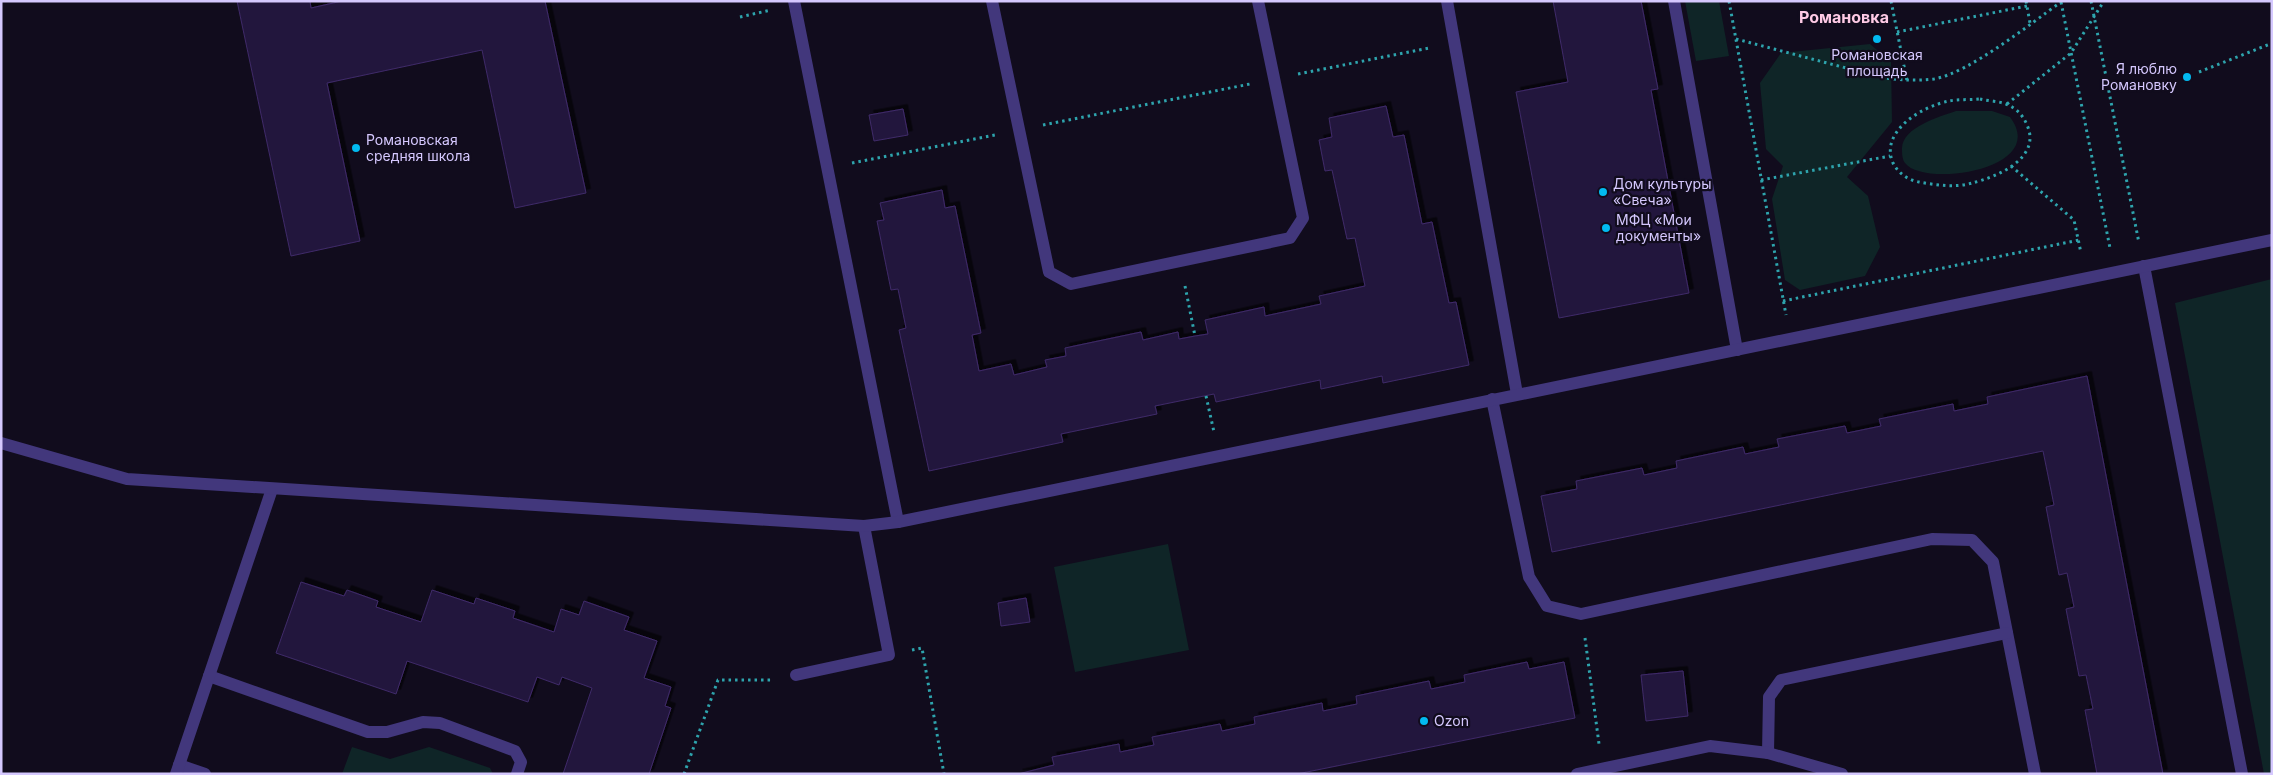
<svg xmlns="http://www.w3.org/2000/svg" width="2273" height="775" viewBox="0 0 2273 775" font-family="Inter,sans-serif">
	<defs>
		<filter id="shadow"><feDropShadow dx="4.5" dy="-4.5" stdDeviation="0" flood-color="#0009"/></filter>
	</defs>
	<rect width="100%" height="100%" fill="#110c1d"/>
	<g fill="#0f2527">
		<path d="M1685,1H1719L1729,56L1696,61Z"/>
		<path d="M1870,44L1891,62L1892,122L1847,177L1868,196L1880,247L1865,276L1800,290L1785,280L1772,199L1783,166L1766,149L1760,83L1781,53Z"/>
		<path d="M1956,111H1992L2010,117C2050,170 1923,188 1905,163C1902,159 1902,153 1902,148C1903,127 1939,117 1956,111Z"/>
		<path d="M2272,279V774H2264L2175,303Z"/>
		<path d="M1168,544L1189,650L1075,672L1054,567Z"/>
		<path d="M352,747L390,759L429,747L490,768L493,774H342Z"/>
	</g>
	<g fill="#24183e" stroke="#3f2a69" filter="url(#shadow)">
		<path d="M237,1H310L311,8L342,1H545L586,193L515,208L482,50L327,83L360,241L291,256Z"/>
		<path d="M1553,1H1641L1658,89L1651,90L1689,293L1559,318L1516,92L1568,82Z"/>
		<path d="M1386,106L1393,137L1404,135L1422,224L1432,222L1449,303L1456,302L1469,365L1383,383L1382,376L1321,389L1320,380L1216,402L1214,394L1155,406L1157,414L1061,434L1063,442L929,471L899,330L906,328L898,289L891,290L877,221L884,220L880,203L942,190L945,208L955,206L981,333L972,335L979,371L1011,364L1014,375L1047,367L1045,360L1066,356L1065,348L1141,332L1143,340L1178,332L1179,339L1195,336L1208,334L1205,320L1264,307L1265,316L1321,304L1319,296L1365,286L1355,238L1347,239L1332,170L1325,171L1319,140L1332,137L1329,118Z"/>
		<path d="M903,109L908,135L874,141L869,115Z"/>
		<path d="M2087,376L2163,774H2097L2085,710L2093,709L2086,675L2079,676L2066,609L2074,607L2067,573L2059,575L2046,507L2054,505L2043,451L1552,552L1541,496L1577,489L1576,481L1642,468L1644,475L1677,468L1676,461L1743,447L1745,454L1779,447L1777,439L1845,426L1847,433L1881,426L1879,419L1953,404L1954,411L1988,404L1987,397Z"/>
		<path d="M301,582L344,596L347,590L378,601L376,607L421,622L432,590L474,604L476,598L515,611L513,618L554,632L561,609L579,615L584,601L629,617L624,630L657,641L644,678L671,687L665,706L671,708L649,774H563L592,688L562,677L559,685L537,677L528,702L407,661L396,694L276,653Z"/>
		<path d="M1026,598L1030,622L1001,626L998,603Z"/>
		<path d="M1527,662L1529,669L1564,662L1575,718L1297,774H1018L1054,765L1052,757L1119,744L1120,752L1154,745L1152,737L1220,724L1222,731L1255,724L1254,717L1322,703L1323,711L1357,704L1356,696L1429,681L1431,689L1465,682L1464,675Z"/>
		<path d="M1683,671L1688,716L1646,721L1641,675Z"/>
	</g>
	<g fill="none" stroke-linecap="round" stroke-linejoin="round">
		<g stroke="#2ea4ad" stroke-width="3" stroke-dasharray="2.5 4" stroke-linecap="butt">
			<path d="M1729,1L1786,315"/>
			<path d="M1891,1L1907,81"/>
			<path d="M2026,1L2030,23"/>
			<path d="M2091,1L2139,243"/>
			<path d="M2061,2L2110,248"/>
			<path d="M740,17L771,10"/>
			<path d="M1897,32L2027,6"/>
			<path d="M1736,39L1884,78C1901,80 1917,81 1934,79C1969,73 2030,24 2061,2"/>
			<path d="M2199,72L2270,44"/>
			<path d="M1298,74L1429,48"/>
			<path d="M1980,99C1988,101 1998,101 2006,104C2016,108 2023,115 2027,125C2042,158 1997,177 1972,183C1956,188 1936,185 1919,182C1908,180 1898,173 1893,163C1879,131 1923,106 1949,101C1959,99 1970,100 1980,99Z"/>
			<path d="M2007,104L2071,53L2104,1"/>
			<path d="M1043,125L1250,84"/>
			<path d="M852,163L995,135"/>
			<path d="M2011,166L2074,220L2081,253"/>
			<path d="M1761,180L1890,156"/>
			<path d="M1185,286L1195,336"/>
			<path d="M1783,301L2079,240"/>
			<path d="M1206,396L1214,432"/>
			<path d="M1585,638L1599,744"/>
			<path d="M912,650L922,648L944,774"/>
			<path d="M684,774L718,680H773"/>
		</g>
		<g stroke="#42377c" stroke-width="12">
			<path d="M992,1L1049,272L1071,284L1290,238L1303,218L1258,1"/>
			<path d="M1447,1L1517,394"/>
			<path d="M1674,1L1737,350"/>
			<path d="M2144,266L2242,774"/>
			<path d="M1492,399L1529,577L1547,606L1581,614L1932,539L1972,540L1993,562L2035,774"/>
			<path d="M796,675L889,655L864,526"/>
			<path d="M209,676L368,732H387L423,722L440,723L515,751L521,762L517,774"/>
			<path d="M1768,753L1769,697L1781,680L2007,633"/>
			<path d="M179,765L205,774"/>
			<path d="M176,774L272,489"/>
			<path d="M1577,774L1710,746L1768,753L1842,774"/>
		</g>
		<g stroke="#42377c" stroke-width="12">
			<path d="M794,1L898,522"/>
			<path d="M1,443L127,479L864,526L898,522L2272,240"/>
		</g>
	</g>
	<g fill="#02baf0" stroke="#110c1d" stroke-width="2">
		<circle cx="1877" cy="39" r="5"/>
		<circle cx="2187" cy="77" r="5"/>
		<circle cx="356" cy="148" r="5"/>
		<circle cx="1603" cy="192" r="5"/>
		<circle cx="1606" cy="228" r="5"/>
		<circle cx="1424" cy="721" r="5"/>
	</g>
	<g text-anchor="middle" stroke-width="4.5" stroke-linejoin="round" paint-order="stroke">
		<g font-size="14" fill="#d5c8fe" stroke="#110c1d" text-anchor="start">
			<text x="1877" y="60" text-anchor="middle">Романовская<tspan x="1877" dy="16">площадь</tspan></text>
			<text x="2177" y="74" text-anchor="end">Я люблю<tspan x="2177" dy="16">Романовку</tspan></text>
			<text x="366" y="145">Романовская<tspan x="366" dy="16">средняя школа</tspan></text>
			<text x="1613" y="189">Дом культуры<tspan x="1613" dy="16">«Свеча»</tspan></text>
			<text x="1616" y="225">МФЦ «Мои<tspan x="1616" dy="16">документы»</tspan></text>
			<text x="1434" y="726">Ozon</text>
		</g>
		<g font-size="16" font-weight="bold" fill="#fecae5" stroke="#110c1d">
			<text x="1844" y="23">Романовка</text>
		</g>
	</g>
	<rect width="2273" height="775" fill="none" stroke="#d5c8fe" stroke-width="5"/>
</svg>
